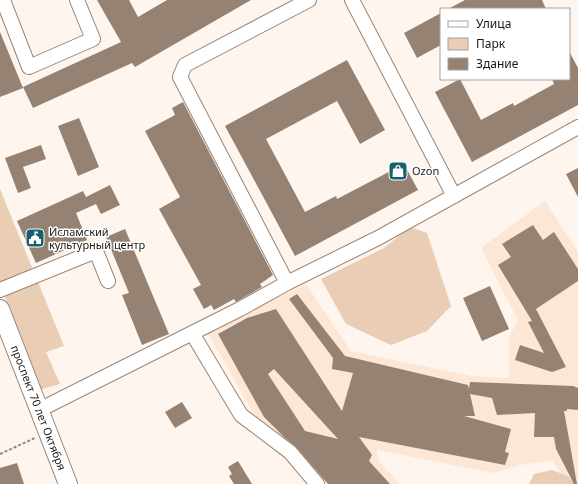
<svg xmlns="http://www.w3.org/2000/svg" width="578" height="484" viewBox="0 0 578 484" font-family="'Noto Sans',sans-serif">
	<rect width="100%" height="100%" fill="#fef5ee"/>
	<path fill="#fde6d3" d="M545,201L578,252V484H567L553,460L520,465L494,473L377,450L379,462L400,484H322L297,454L255,416L207,332L306,284L351,351L471,376L509,378V337L518,320L481,248Z"/>
	<g fill="#eacdb5">
		<path d="M0,189L64,346L46,352L60,384L39,390L0,283Z"/>
		<path d="M410,227L427,233L451,306L427,331L391,345L346,324L321,279L384,248Z"/>
		<path d="M552,470L568,476L575,484H529L534,474Z"/>
	</g>
	<g fill="#968272" fill-rule="evenodd">
		<path d="M97,0H129L138,17L167,0H251L135,67L132,63L33,108L23,87L121,42Z"/>
		<path d="M465,0H542L546,9H448Z"/>
		<path d="M441,13V45L417,58L404,33Z"/>
		<path d="M0,32L23,88L0,97Z"/>
		<path d="M569,51L578,68V105L472,162L435,92L460,79L481,120L513,103L514,106L554,84L552,79H569Z"/>
		<path d="M347,60L385,130L360,144L337,101L266,139L305,212L336,196L337,199L404,164L418,190L295,256L225,126Z"/>
		<path d="M183,102L273,275L260,284L262,287L236,302L234,299L214,310L211,305L204,309L193,289L201,285L159,209L180,197L145,131L175,115L172,108Z"/>
		<path d="M79,118L99,167L78,176L58,126Z"/>
		<path d="M41,145L46,159L23,167L31,188L18,193L5,158Z"/>
		<path d="M578,168V197L566,174Z"/>
		<path d="M110,185L120,205L101,214L96,204L76,213L87,240L36,263L17,221L83,191L86,197Z"/>
		<path d="M533,225L543,240L554,232L578,269V281L536,309L566,367L552,372L515,360L520,345L544,353L528,322L532,321L498,265L511,257L502,244Z"/>
		<path d="M125,229L169,334L142,345L122,295L129,293L106,237Z"/>
		<path d="M490,286L509,329L482,341L463,298Z"/>
		<path d="M297,294L345,356L468,385L469,389L470,382L573,386L578,388V410L567,409V411H564L577,484H574L556,449L554,437H534L535,413L497,415L492,398L470,394L475,416H464L511,429L505,452L509,453L505,465L359,437L372,455L369,461L390,484H328L296,447L284,437L264,417L218,334L247,318L276,309L342,411L353,373L332,369L333,358L289,299ZM274,369L338,439L305,431L268,374Z"/>
		<path d="M182,402L192,418L175,428L165,412Z"/>
		<path d="M238,461L252,484H234L229,476L232,474L228,467Z"/>
		<path d="M17,463L24,484H0V468Z"/>
	</g>
	<g fill="none" stroke-linecap="round" stroke-linejoin="round">
		<defs>
			<g id="minor">
				<path d="M3,0L29,67L93,39L77,0"/>
				<path d="M352,0L454,196"/>
				<path d="M287,283L180,77L185,65L309,0"/>
				<path d="M0,290L96,251L108,281"/>
				<path d="M192,333L241,415L290,452L317,484"/>
				<path d="M39,410L240,309L287,283L378,238L578,127"/>
			</g>
			<g id="major">
				<path id="s1" d="M0,309L68,484"/>
			</g>
		</defs>
		<use href="#minor" stroke="#9a8676" stroke-width="16"/>
		<use href="#major" stroke="#9a8676" stroke-width="20"/>
		<path stroke="#918882" stroke-width="2" stroke-dasharray="3 2" stroke-linecap="butt" d="M0,454L35,438"/>
		<use href="#minor" stroke="#fff" stroke-width="14"/>
		<use href="#major" stroke="#fff" stroke-width="18"/>
	</g>
	<defs>
		<symbol id="shop-square" viewBox="-11 -11 22 22"><rect x="-9" y="-9" width="18" height="18" rx="4" fill="#16616e" stroke="#fff"/><path d="M-5-2.5h2.3a2.7 3.5 0 0 1 5.4 0H5L5.5 6h-11ZM-1.5-2.5h3a1.5 2.3 0 0 0-3 0Z" fill="#fff"/></symbol>
		<symbol id="civic-square" viewBox="-11 -11 22 22"><rect x="-9" y="-9" width="18" height="18" rx="4" fill="#16616e" stroke="#fff"/><path d="M-.6-6.5H3V-4.5H.6V-3L4-1V1h2V6H-6V1h2V-1L-.6-3ZM-1.2 2.5V6h2.4V2.5Z" fill="#fff"/></symbol>
	</defs>
	<g fill-rule="evenodd">
		<use href="#shop-square" x="387" y="160" width="22" height="22"/>
		<use href="#civic-square" x="24" y="227" width="22" height="22"/>
	</g>
	<g text-anchor="middle" stroke-width="3" stroke-linejoin="round" paint-order="stroke">
		<g font-size="11" fill="#1f1711" stroke="#fff" text-anchor="start">
			<text x="412" y="175">Ozon</text>
			<text x="49" y="236">Исламский<tspan x="49" dy="13">культурный центр</tspan></text>
		</g>
		<g font-size="11" fill="#1f1711" stroke="#fff">
			<text dy="4" stroke="none"><textPath href="#s1" startOffset="106">проспект 70 лет Октября</textPath></text>
		</g>
	</g>
	<rect x="440" y="8" width="130" height="72" fill="#ffffff" stroke="#a5a2a0"/>
	<rect x="448" y="21" width="20" height="6" fill="#ffffff" stroke="#a5a2a0"/>
	<text x="476" y="28" font-size="12" fill="#1f1711">Улица</text>
	<rect x="448" y="38" width="20" height="12" fill="#eacdb5" stroke="#a5a2a0"/>
	<text x="476" y="48" font-size="12" fill="#1f1711">Парк</text>
	<rect x="448" y="58" width="20" height="12" fill="#968272" stroke="#a5a2a0"/>
	<text x="476" y="68" font-size="12" fill="#1f1711">Здание</text>
</svg>
